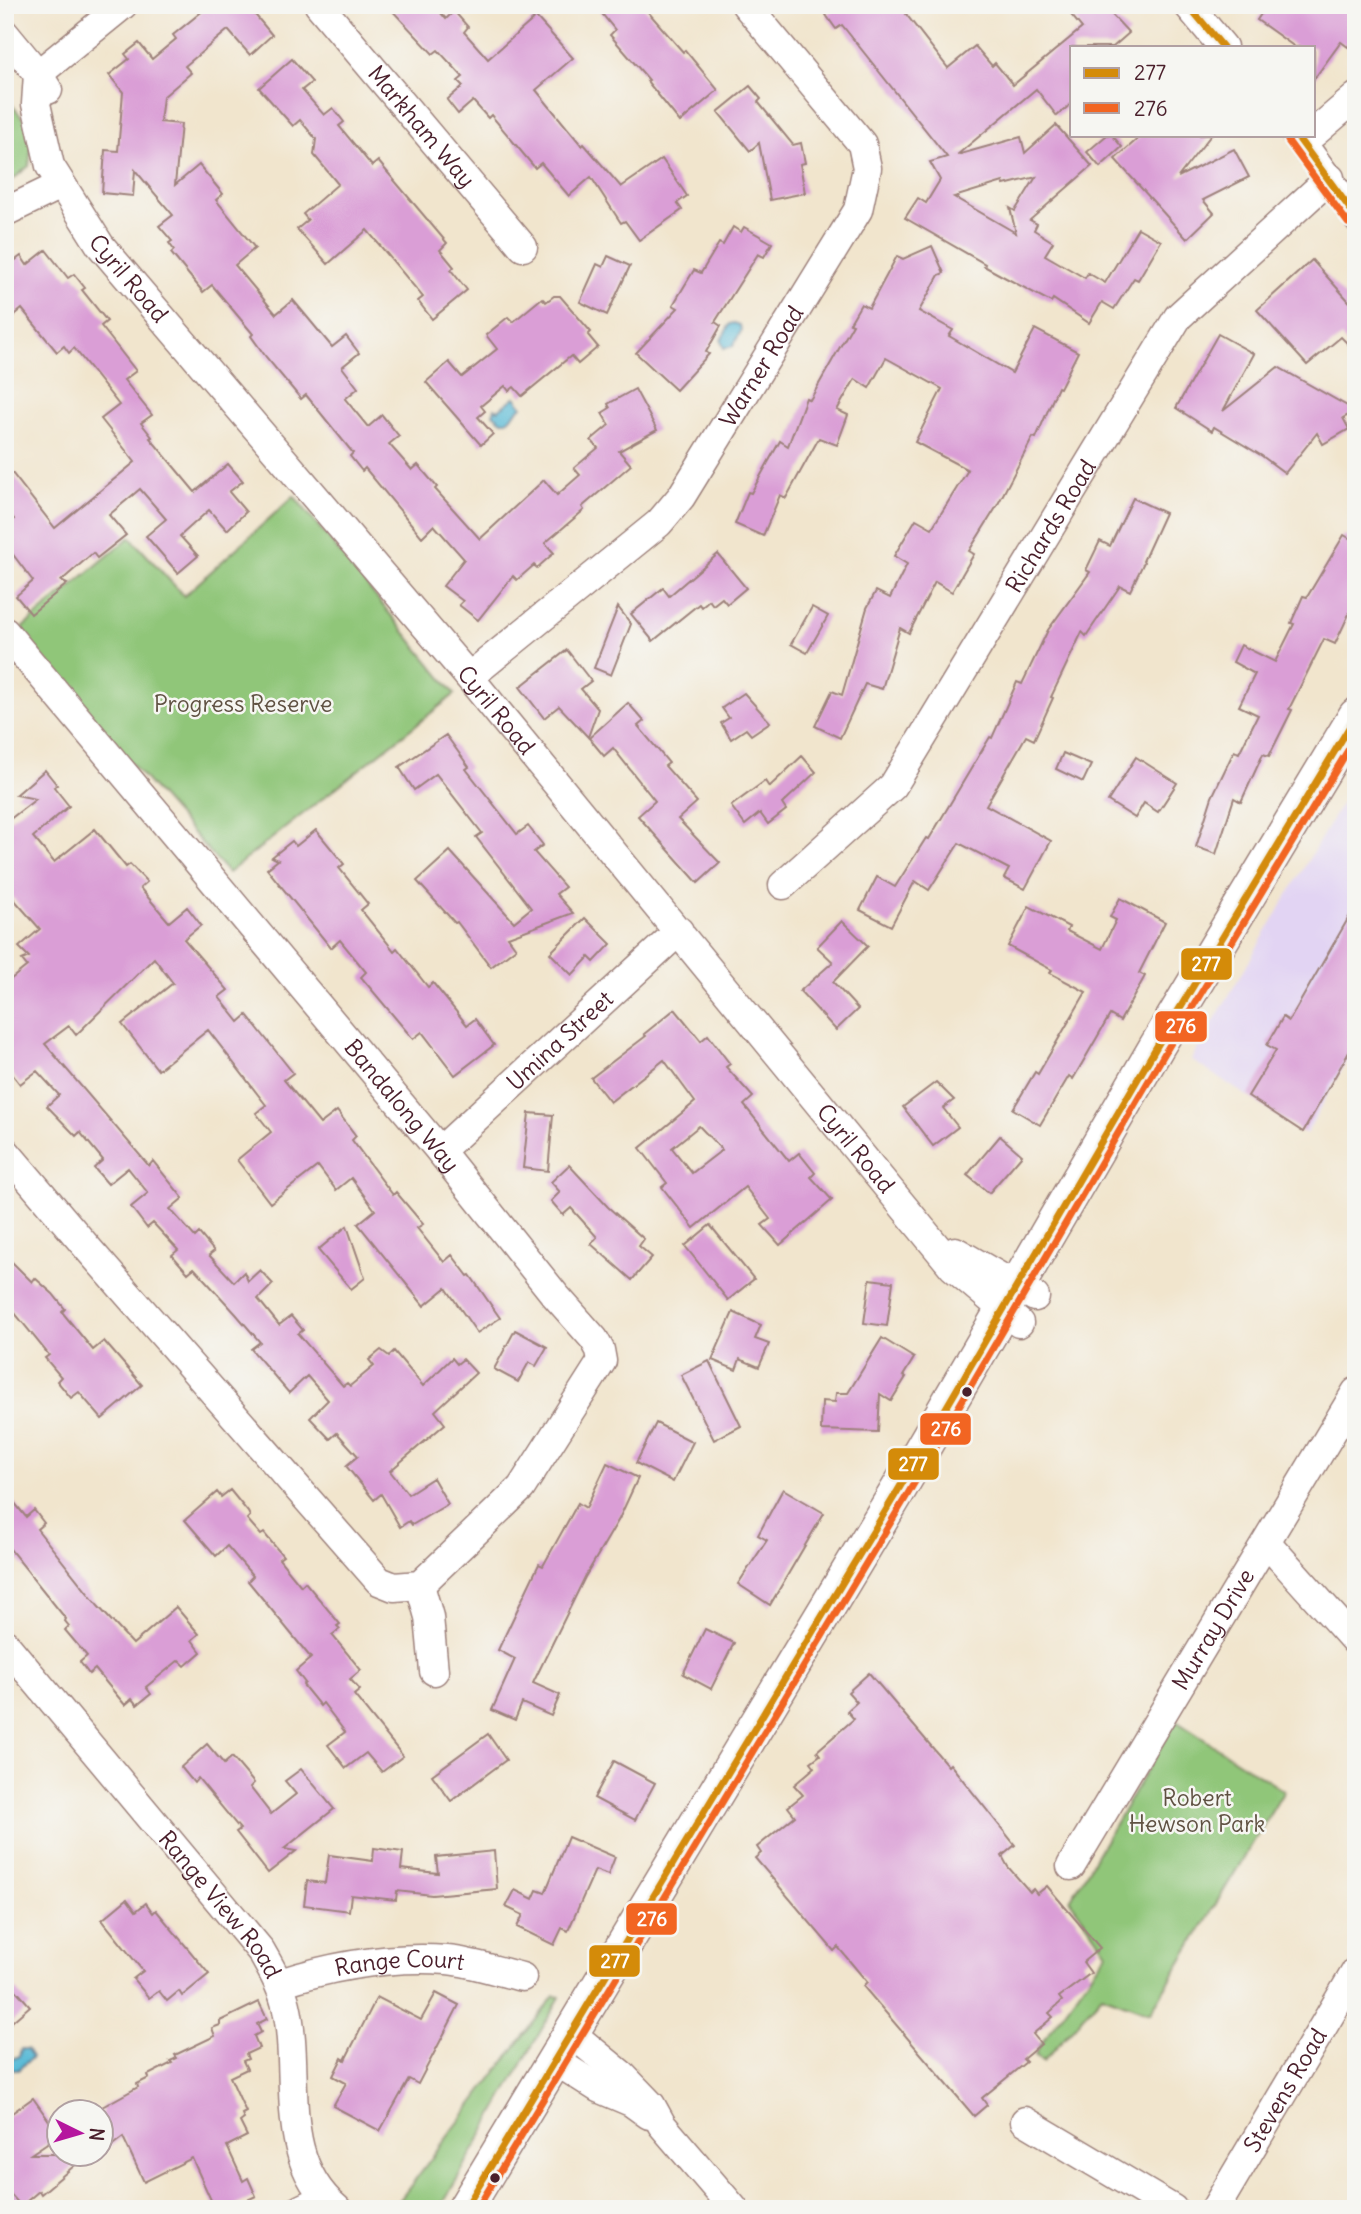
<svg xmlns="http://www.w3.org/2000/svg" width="1361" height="2214" viewBox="0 0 1361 2214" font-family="Delius,sans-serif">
	<rect width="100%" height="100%" fill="#f6f6f2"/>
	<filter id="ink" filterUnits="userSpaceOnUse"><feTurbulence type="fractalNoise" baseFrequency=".0143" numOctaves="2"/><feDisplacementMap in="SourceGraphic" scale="14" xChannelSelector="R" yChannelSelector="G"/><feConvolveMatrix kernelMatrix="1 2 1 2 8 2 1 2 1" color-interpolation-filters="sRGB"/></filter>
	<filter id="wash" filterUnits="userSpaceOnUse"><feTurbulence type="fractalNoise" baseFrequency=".00686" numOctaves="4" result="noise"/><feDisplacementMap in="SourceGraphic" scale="28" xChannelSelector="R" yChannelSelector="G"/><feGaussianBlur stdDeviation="1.57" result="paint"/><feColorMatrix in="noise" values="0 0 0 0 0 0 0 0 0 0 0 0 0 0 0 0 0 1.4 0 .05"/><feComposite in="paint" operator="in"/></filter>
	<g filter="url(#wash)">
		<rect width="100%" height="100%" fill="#f1e5cd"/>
		<path fill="#e2d4f3" d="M1354,782L1356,784V1044L1306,1134L1191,1060Z"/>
		<g fill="#90c679" stroke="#6d7252" stroke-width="2">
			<path d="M5,96L33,131L29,166L5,186Z"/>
			<path d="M294,496L455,694L228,873L16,633L130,537L184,596Z"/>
			<path d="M1176,1721L1284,1791L1150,2013L1102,1995L1043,2062L1035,2055L1041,2044L1107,1952L1070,1900Z"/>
			<path d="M554,1996L560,1997L440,2209H393Z"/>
		</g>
		<g fill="#58bad6" stroke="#516c80" stroke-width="2">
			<path d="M734,323L740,325L741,331L733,346L724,348L721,340L730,324Z"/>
			<path d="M515,397L522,406L507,421H502L493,414L495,408L498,410Z"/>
			<path d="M21,2049H27L32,2057L18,2070H13L9,2066L10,2060L19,2056Z"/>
		</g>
		<g id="blocks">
			<g fill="#da9ed6" fill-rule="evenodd">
				<path d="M210,5H247L272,35L250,55L228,30L185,66L191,73L163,97L160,122L181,124L175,185L199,165L223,194L216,200L255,248L235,265L276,314L293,300L332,347L346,336L359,353L342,367L358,388L345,399L368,427L382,415L399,436L389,444L412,470L418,465L437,487L435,489L480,539L544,480L557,495L580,475L574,468L598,448L591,440L609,425L602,413L610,408L608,404L635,389L657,430L619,451L631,465L582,507L584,510L545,543L554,553L537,568L534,565L517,580L513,576L478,620L459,605L463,601L443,586L464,559L434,525L422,537L365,468L362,471L350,456L353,453L306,395L301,399L266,357L251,336L253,334L212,285L203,292L189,275L171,253L174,250L169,243L172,241L159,226L173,215L135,170L133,196L102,193L105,150L118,151L123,92L109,75L129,59L125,54L139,43L152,59L176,39L173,35Z"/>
				<path d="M387,5H434L446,19L454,11L468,27L464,32L488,59L536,17L573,58L536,90L582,146L584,144L621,187L662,159L687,196L677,203L682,210L639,240L625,221L621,223L591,177L569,196L541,163L535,168L491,115L488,118L473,101L458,114L447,100L463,86L458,81L463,77L438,50L433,54Z"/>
				<path d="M595,5H642L683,52L685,50L718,90L680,122L647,81L649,80L610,35L615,30Z"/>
				<path d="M838,5H915L906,14L948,68L975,46L992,66L995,63L1013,85L1082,28L1063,5H1103L1129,33L1113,47H1072V103L1057,116L1036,89L957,155L1021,137L1025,153L1056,125L1092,166L1030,220L1037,224L1034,230L1053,242L1045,255L1085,278L1088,273L1105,283L1138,228L1161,241L1138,280L1134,278L1114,309L1102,302L1089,323L1053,299L1051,302L1006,278L984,266L985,264L905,218L918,198L926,203L940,180L930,162L947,157L842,25L836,29L826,15ZM1036,177L1015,211L1010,208L1016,233L954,197L1003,182L1004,185Z"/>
				<path d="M1267,5H1356V35L1348,47L1341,42L1314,79V47H1295L1257,20Z"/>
				<path d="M292,59L312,82L302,90L324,115L333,108L344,122L339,126L372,166L378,161L447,243L440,250L454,267L451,270L467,290L432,319L418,301L423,297L367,230L328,264L297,229L308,220L303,214L338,184L314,155L316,139L300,120L293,126L259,88Z"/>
				<path d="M750,86L761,99L758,102L793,145L801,143L805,163L800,164L805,193L770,200L759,143L750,151L718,112Z"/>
				<path d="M1107,135H1112L1122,147L1100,167L1087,152Z"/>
				<path d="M1142,135H1211L1178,177L1234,149L1249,177L1203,200L1214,213L1187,239L1115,159Z"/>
				<path d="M733,227L741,232L744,227L772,243L764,257L758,254L715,322L721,326L706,352L709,354L676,390L636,353L678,308L673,305L694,270L701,273L719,243L723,245Z"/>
				<path d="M932,246L944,273L939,275L919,311L953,330L949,336L1012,373L1035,329L1078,352L1060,388L1058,387L1036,438L1033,437L997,506L969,551L974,554L952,592L935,582L909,633L900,628L882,689L865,684L840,738L815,726L832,691L842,695L867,608L876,591L890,598L907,564L894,556L916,519L932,528L968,470L915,442L942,389L886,358L869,388L855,379L837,410L848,415L837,445L819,438L786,498L780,495L763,536L735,524L748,492L751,493L780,441L788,446L806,398L810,400L853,324L850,323L861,304L869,308L897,256L903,259Z"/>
				<path d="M46,250L68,278L74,274L85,288L82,290L107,321L101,326L136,371L124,380L152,415L141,423L152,437L150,438L195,492L228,464L243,481L229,492L246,512L227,530L209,510L180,536L198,556L178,573L146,536L166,519L140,489L109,515L126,535L97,558L93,553L61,581L67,584L31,614L16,596L33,581L5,544V526L14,519L5,507V464L55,528L135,462L101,419L119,405L74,348L69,353L64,346L57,352L22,309L5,323V268L21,256L27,265Z"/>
				<path d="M608,256L630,266L607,315L580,302L597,264L603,267Z"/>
				<path d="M1312,260L1356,309V352L1341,337L1307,365L1257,310Z"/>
				<path d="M554,296H560L591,332L588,335L598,347L578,364L571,356L522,396L514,387L509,391L505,386L481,406L485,411L478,417L493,434L481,445L426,382L449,362L462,377L497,349L486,335L508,317L513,322L542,298L546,302Z"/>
				<path d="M1218,334L1254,354L1223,411L1278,367L1356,411L1343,418L1349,429L1323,444L1317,433L1285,473L1262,456L1214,427L1212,431L1176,408Z"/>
				<path d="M1133,498L1165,513L1143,561L1144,562L1130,591L1120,586L1086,636L1082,632L1051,697L1053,698L1034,740L1026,736L986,805L1051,841L1025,889L1004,878L1009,869L959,843L929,890L915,881L891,926L860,910L877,877L895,887L926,838L929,839L990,737L992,738L1017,682L1022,684L1048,630L1090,572L1086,570L1100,541L1110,546Z"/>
				<path d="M1344,535L1356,542V599L1335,644L1324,639L1289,709L1292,710L1269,756L1263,754L1241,802L1234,798L1216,854L1196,847L1212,797L1234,751L1239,753L1258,715L1239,706L1255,674L1233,662L1241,645L1275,662L1294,624L1291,623L1303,596L1307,597Z"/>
				<path d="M718,554L746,588L727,604L722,598L713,605L709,600L701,607L699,604L653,641L631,614L663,588L669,596Z"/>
				<path d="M618,607L631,624L611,675L594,668Z"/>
				<path d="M812,607L828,616L807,653L791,644Z"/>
				<path d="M567,650L591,681L581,689L598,709L588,737L559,706L544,718L520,687Z"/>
				<path d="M744,693L770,722L751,735L746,729L731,739L721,723L729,718L722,708Z"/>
				<path d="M628,703L644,721L638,726L669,763L665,766L697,802L678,819L720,863L698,883L638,816L655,801L613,748L604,756L589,738Z"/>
				<path d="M446,735L469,767L466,769L517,834L528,826L543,845L534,852L565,887L556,894L573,913L508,937L516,948L491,967L457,922L455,923L417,881L450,851L514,922L531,908L476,837L482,833L436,774L414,790L399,767Z"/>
				<path d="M1063,753L1091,765L1083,782L1056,769Z"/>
				<path d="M802,756L816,772L782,804L786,810L768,824L760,813L745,825L731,806L765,781L769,787Z"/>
				<path d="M1136,757L1177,783L1158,812L1144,803L1135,818L1108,801Z"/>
				<path d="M45,770L57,785L54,787L69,806L33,837L54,862L95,829L126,867L130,864L147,882L140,888L169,922L187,907L201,925L184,939L228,990L219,997L239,1022L247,1015L263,1035L293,1073L284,1080L320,1124L337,1111L356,1136L352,1140L393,1195L396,1192L423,1224L417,1228L444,1262L452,1255L468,1276L470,1275L500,1318L477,1333L446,1288L424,1306L358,1224L375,1210L351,1178L336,1190L318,1166L270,1203L237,1160L271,1132L256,1113L266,1105L208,1030L158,1070L122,1024L173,983L154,958L76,1035L69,1026L45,1044L149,1166L153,1161L183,1198L170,1209L195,1237L199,1233L214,1251L209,1255L234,1282L244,1272L248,1281L260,1270L273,1284L258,1299L279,1325L291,1316L303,1330L298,1334L343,1386L347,1383L350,1386L374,1366L369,1360L381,1350L389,1356L394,1351L423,1386L452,1358L457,1364L463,1359L476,1373L435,1411L445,1424L390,1471L408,1494L433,1478L448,1504L412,1525L409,1521L400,1527L381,1494L374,1500L346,1466L358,1456L337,1433L330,1439L310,1418L328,1400L307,1376L289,1393L251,1349L260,1342L236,1314L194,1268L188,1273L172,1255L178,1250L153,1223L147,1228L131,1207L148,1193L128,1168L108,1184L94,1168L103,1160L80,1132L76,1136L47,1106L59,1095L37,1071L20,1084L5,1065V984L27,966L22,960L29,957L19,947L40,929L5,889V823L36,799L16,795Z"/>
				<path d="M316,830L344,864L339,868L368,904L361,910L394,951L397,948L428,987L433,983L467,1025L475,1019L494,1045L455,1075L422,1032L413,1039L361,977L366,972L340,940L331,948L267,869L278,860L272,857L292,841L296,846Z"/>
				<path d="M1120,898L1165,922L1139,973L1145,976L1120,1021L1110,1015L1073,1079L1069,1076L1040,1125L1013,1109L1035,1072L1038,1074L1086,992L1050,973L1052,970L1008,946L1029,906L1069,927L1067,931L1102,949L1116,920L1110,917Z"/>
				<path d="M1356,905V1040L1303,1132L1248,1096L1276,1050L1267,1045L1283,1017L1289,1021Z"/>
				<path d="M585,918L611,944L594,962L589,957L572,975L550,953Z"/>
				<path d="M842,921L868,946L833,982L858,1009L836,1030L800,991L833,962L817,947Z"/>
				<path d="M675,1009L701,1041L708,1035L730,1064L726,1067L753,1097L744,1105L789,1161L799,1153L815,1173L811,1177L832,1200L780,1245L762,1225L770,1219L745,1187L694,1228L662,1187L667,1183L640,1148L695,1102L664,1060L610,1102L591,1078L646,1036L644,1034ZM699,1126L722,1150L692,1173L672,1148Z"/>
				<path d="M936,1082L954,1100L943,1108L958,1127L933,1146L903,1107Z"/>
				<path d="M529,1113L553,1115L548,1171L523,1168Z"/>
				<path d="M1000,1136L1022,1155L989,1193L967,1175Z"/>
				<path d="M569,1165L608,1207L644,1239L639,1246L652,1257L632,1280L591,1244L597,1237L571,1208L563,1215L551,1201L560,1192L551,1182Z"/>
				<path d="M710,1225L754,1279L728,1300L685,1246Z"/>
				<path d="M347,1226L365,1278L351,1289L318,1250Z"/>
				<path d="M5,1255L32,1282L35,1278L53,1294L65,1309L62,1312L93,1350L104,1341L142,1385L102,1419L79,1392L71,1398L57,1381L61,1377L45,1358L49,1355L5,1301Z"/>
				<path d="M870,1279L893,1282L887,1326L864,1323Z"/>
				<path d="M733,1312L761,1325L755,1339L769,1344L759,1367L740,1359L736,1370L712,1360Z"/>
				<path d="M515,1330L547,1347L536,1366L529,1362L518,1382L494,1369Z"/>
				<path d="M882,1338L914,1358L903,1376L906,1377L891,1401L880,1394L878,1432L821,1430L822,1401L835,1402L836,1393H848Z"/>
				<path d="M709,1361L741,1426L714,1440L681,1375Z"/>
				<path d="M656,1423L693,1442L673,1482L636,1463Z"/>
				<path d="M607,1463L638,1478L619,1519L585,1577L533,1683L560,1695L551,1716L522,1703L515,1720L492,1710L515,1659L498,1650L539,1564L543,1566L578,1503L586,1508Z"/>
				<path d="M783,1489L824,1513L770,1605L738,1584L767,1540L758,1535Z"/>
				<path d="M230,1490L248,1512L250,1516L247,1519L261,1535L264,1533L283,1556L279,1559L301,1586L305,1582L340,1624L337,1626L340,1629L332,1635L361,1670L350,1679L360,1690L354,1695L403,1756L382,1772L366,1753L346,1768L328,1745L345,1732L323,1703L320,1706L303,1685L305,1683L296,1671L311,1658L248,1581L253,1576L227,1546L216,1556L185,1520L217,1492L221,1497Z"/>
				<path d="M5,1491L26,1517L34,1510L44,1523L37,1529L98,1606L133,1644L176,1607L199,1634L192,1640L201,1652L185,1666L179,1660L146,1687L151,1694L137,1705L132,1699L125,1705L95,1669L89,1674L80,1662L87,1656L65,1630L69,1626L65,1621L66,1619L5,1543Z"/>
				<path d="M705,1629L734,1643L711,1689L683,1674Z"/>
				<path d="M869,1673L948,1766L950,1764L1015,1845L1002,1856L1008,1867L1030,1892L1033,1889L1037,1894L1047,1886L1100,1948L1083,1962L1091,1973L1059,1997L1062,2001L1049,2013L1053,2017L1033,2034L1041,2044L1023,2059L1026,2062L982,2098L987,2105L974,2116L863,1986L867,1982L838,1947L834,1951L755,1858L761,1853L757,1847L795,1816L788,1807L803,1795L794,1785L815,1767L811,1762L820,1755L817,1751L854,1719L847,1711L857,1702L848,1692Z"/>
				<path d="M488,1734L506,1760L451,1801L432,1775Z"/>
				<path d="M207,1744L224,1764L232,1757L254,1783L250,1787L271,1814L296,1794L285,1781L301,1769L334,1809L284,1849L296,1851L268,1873L236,1832L240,1829L198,1778L194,1783L181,1767Z"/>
				<path d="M614,1761L655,1783L635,1820L594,1798Z"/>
				<path d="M568,1837L615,1857L608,1875L595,1870L568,1931L562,1928L554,1945L517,1927L523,1915L506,1907L515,1890L533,1899L537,1890L545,1893Z"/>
				<path d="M374,1848L403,1852L401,1869L438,1873L436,1857L494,1851L497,1889L432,1895L397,1891L396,1900L351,1895L349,1911L304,1905L307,1881L325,1883L329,1855L373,1861Z"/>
				<path d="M127,1899L136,1911L146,1903L153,1913L156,1910L209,1974L182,1996L179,1991L167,2001L159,1991L149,1998L133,1979L143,1971L102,1920Z"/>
				<path d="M15,1989L30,2006L5,2028V1997Z"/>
				<path d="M436,1993L459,2005L418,2084L409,2079L380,2131L333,2106L346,2083L333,2076L342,2058L345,2060L377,1997L421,2020Z"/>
				<path d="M259,2002L267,2019L257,2024L261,2032L254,2036L259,2048L246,2054L248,2059L243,2061L247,2069L230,2077L246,2112L242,2114L244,2119L240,2122L247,2136L227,2146L243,2181L248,2178L256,2196L228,2209H215L192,2158L144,2182L123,2137L102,2153V2107L138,2087L137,2084L149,2078L148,2075L172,2063L170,2061L177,2058L175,2055L215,2036L212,2028L220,2025V2021Z"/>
				<path d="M33,2098L59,2135L31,2154H88L41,2194L39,2191L21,2206L5,2188V2118Z"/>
			</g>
		</g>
	</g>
	<g filter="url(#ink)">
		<use href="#blocks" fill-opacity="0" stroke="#9e827c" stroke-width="2"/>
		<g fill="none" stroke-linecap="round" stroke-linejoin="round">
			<defs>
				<g id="minor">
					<path id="s1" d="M319,5L523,247"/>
					<path d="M1188,5L1223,47"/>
					<path d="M5,34L38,74L48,90"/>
					<path id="s2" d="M38,74L36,104L50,166L100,245L469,677L953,1267L1019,1323"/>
					<path d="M38,74L123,5"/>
					<path d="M1314,133L1356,97"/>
					<path d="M1296,135L1356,217"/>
					<path d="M5,212L61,185"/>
					<path id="s3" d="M5,632L440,1151L555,1295L594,1339L600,1350L602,1361L521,1488L420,1585L394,1587L379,1581L90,1251L5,1151"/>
					<path id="s4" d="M469,677L659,523L681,497L858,210L867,168L862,144L746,5"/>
					<path id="s5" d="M783,885L893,786L1178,317L1330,178"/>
					<path id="s6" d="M440,1151L679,931"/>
					<path d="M955,1251L1035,1297"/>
					<path d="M1267,1543L1356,1642"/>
					<path d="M420,1585L429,1617L434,1671"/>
					<path id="s7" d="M5,1644L261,1951C271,1969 281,1985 286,2005C302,2073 275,2157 337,2209"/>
					<path id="s8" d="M1071,1866L1356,1392"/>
					<path id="s9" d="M280,1983C333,1966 391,1956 447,1960C471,1962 497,1971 522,1977"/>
					<path d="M571,2033L622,2075L651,2105L662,2125L734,2209"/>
					<path d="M554,2060L598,2088L631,2102L649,2115"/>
					<path d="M1025,2121L1173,2209"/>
					<path d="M301,2209L324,2198"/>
					<path id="s10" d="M1215,2209L1356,1971"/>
				</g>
				<path id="major" d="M465,2209L897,1492L1157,1046L1356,716"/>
			</defs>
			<use href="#minor" stroke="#9e827c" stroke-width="31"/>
			<use href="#major" stroke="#9e827c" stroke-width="38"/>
			<use href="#minor" stroke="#fff" stroke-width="28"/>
			<use href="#major" stroke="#fff" stroke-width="35"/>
			<defs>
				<g id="bus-1">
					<path d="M1188,5L1223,47"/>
					<path d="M1296,135L1356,217"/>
					<path d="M465,2209L897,1492L1157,1046L1356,716"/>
				</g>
				<g id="bus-2">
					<path d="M1288,141L1348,223"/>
					<path d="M477,2209L906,1497L1166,1051L1356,737"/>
				</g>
			</defs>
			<use href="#bus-1" stroke="#f6f6f2" stroke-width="12"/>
			<use href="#bus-2" stroke="#f6f6f2" stroke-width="12"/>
			<use href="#bus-1" stroke="#d48b09" stroke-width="7"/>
			<use href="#bus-2" stroke="#f26522" stroke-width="7"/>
		</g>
	</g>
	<g fill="#4a1f2b" stroke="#f6f6f2" stroke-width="2.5">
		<circle cx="967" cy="1392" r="6"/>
		<circle cx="495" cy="2178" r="6"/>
	</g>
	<g text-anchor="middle" stroke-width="5" stroke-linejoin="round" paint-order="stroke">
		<g font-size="23" fill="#4a1f2b" stroke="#f6f6f2">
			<text dy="8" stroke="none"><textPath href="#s1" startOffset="159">Markham Way</textPath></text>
			<text dy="8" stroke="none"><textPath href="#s2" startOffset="231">Cyril Road</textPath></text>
			<text dy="8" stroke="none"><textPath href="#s4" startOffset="432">Warner Road</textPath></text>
			<text dy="8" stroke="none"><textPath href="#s5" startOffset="452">Richards Road</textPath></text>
			<text dy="8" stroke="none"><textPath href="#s2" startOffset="798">Cyril Road</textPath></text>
			<text dy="8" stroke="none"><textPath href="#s6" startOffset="163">Umina Street</textPath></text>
			<text dy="8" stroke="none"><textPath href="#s3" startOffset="618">Bandalong Way</textPath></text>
			<text dy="8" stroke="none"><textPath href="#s2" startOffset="1365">Cyril Road</textPath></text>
			<text dy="8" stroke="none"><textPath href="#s8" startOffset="276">Murray Drive</textPath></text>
			<text dy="8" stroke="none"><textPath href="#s7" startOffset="338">Range View Road</textPath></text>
			<text dy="8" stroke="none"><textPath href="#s9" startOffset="122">Range Court</textPath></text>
			<text dy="8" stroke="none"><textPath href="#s10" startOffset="138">Stevens Road</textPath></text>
		</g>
		<g font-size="23" fill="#5f5142" stroke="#f6f6f2">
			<text x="243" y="712">Progress Reserve</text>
			<text x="1197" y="1806">Robert<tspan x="1197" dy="26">Hewson Park</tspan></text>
		</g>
	</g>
	<g stroke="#f6f6f2" stroke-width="2.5">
		<rect x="1180" y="947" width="53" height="34" rx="7" fill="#d48b09"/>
		<rect x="1154" y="1010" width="54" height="33" rx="7" fill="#f26522"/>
		<rect x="919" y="1412" width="53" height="34" rx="7" fill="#f26522"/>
		<rect x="887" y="1447" width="53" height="34" rx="7" fill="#d48b09"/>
		<rect x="625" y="1902" width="53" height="34" rx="7" fill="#f26522"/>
		<rect x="588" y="1944" width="53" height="34" rx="7" fill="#d48b09"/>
	</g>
	<g font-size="19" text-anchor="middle" font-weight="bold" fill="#fff">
		<text x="1206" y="971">277</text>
		<text x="1181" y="1033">276</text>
		<text x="946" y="1436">276</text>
		<text x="913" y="1471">277</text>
		<text x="652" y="1926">276</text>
		<text x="615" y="1968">277</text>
	</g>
	<rect width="1361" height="2214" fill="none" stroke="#f6f6f2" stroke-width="28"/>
	<rect x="1070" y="46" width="245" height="91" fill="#f6f6f2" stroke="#b1a0a2" stroke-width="2"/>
	<rect x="1084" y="68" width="35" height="10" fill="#d48b09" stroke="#b1a0a2" stroke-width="2"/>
	<text x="1134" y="80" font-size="21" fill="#4a1f2b">277</text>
	<rect x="1084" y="103" width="35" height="10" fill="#f26522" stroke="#b1a0a2" stroke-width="2"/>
	<text x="1134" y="116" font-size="21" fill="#4a1f2b">276</text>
	<g transform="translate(80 2133) rotate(95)"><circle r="33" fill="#f6f6f2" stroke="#b1a0a2" stroke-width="2"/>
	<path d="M0-5L12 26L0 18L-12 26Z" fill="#b5179e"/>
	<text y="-10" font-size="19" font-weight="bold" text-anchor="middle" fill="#4a1f2b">N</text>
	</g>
</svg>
